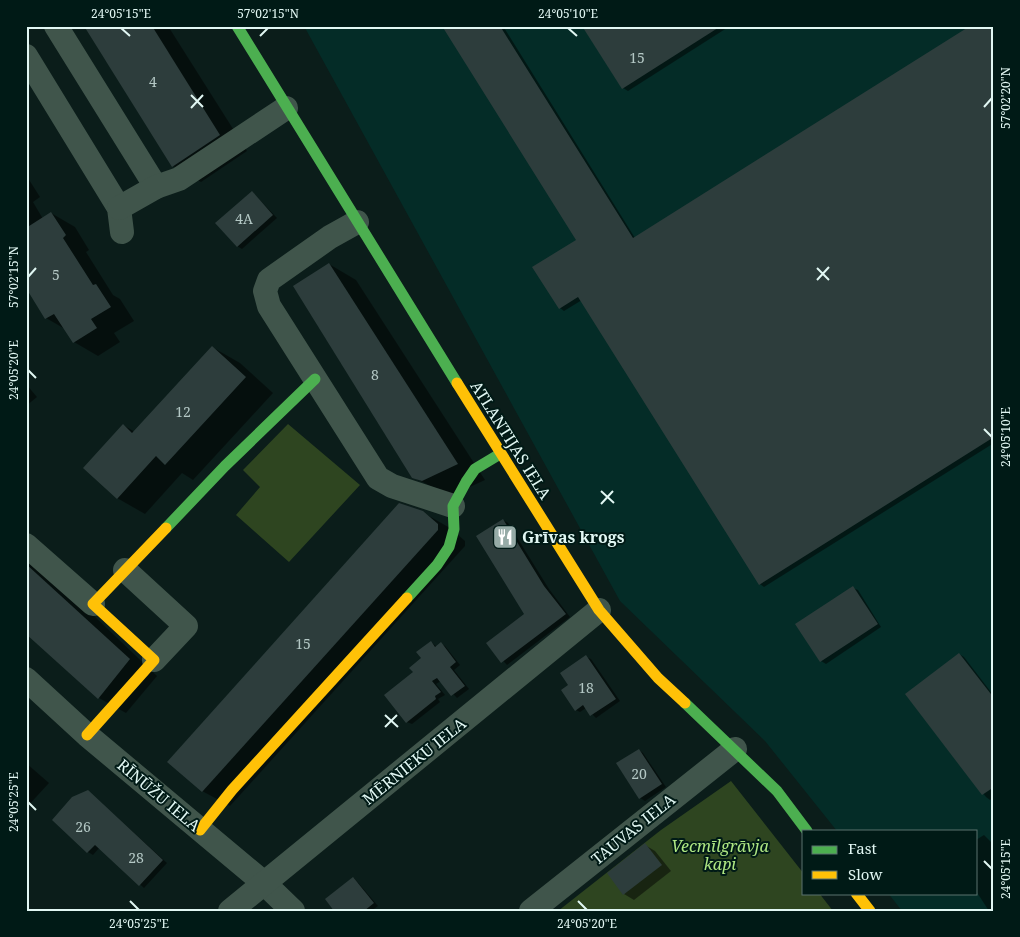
<svg xmlns="http://www.w3.org/2000/svg" width="1020" height="937" viewBox="0 0 1020 937" font-family="'Noto Serif',serif">
	<rect width="100%" height="100%" fill="#0b1d1a"/>
	<path fill="#042c27" d="M304,26H994V911H902L888,893H976V831H837L765,741L620,601Z"/>
	<g fill="#2e4520">
		<path d="M288,424L360,485L289,562L236,515L260,487L243,470Z"/>
		<path d="M731,781L804,874V893H819L833,911H558L661,830Z"/>
	</g>
	<g fill="#0007">
		<path d="M86,26H168L247,151L201,182L173,166Z"/>
		<path d="M443,26H503L635,238L994,26V443L764,587L760,584L582,300L564,311L560,308L578,240Z"/>
		<path d="M584,26H730L628,91L623,88Z"/>
		<path d="M26,175L40,197L33,202L43,219L51,213L75,227L89,250L86,252L113,295L120,299L134,321L114,333L120,342L98,356L74,342L65,329L46,318L26,286Z"/>
		<path d="M252,192L277,218L242,249L237,246Z"/>
		<path d="M329,264L356,280L485,480L450,496L413,477Z"/>
		<path d="M212,347L240,363L273,393L193,480L182,473L145,514L117,498L123,425L135,432Z"/>
		<path d="M26,384L37,397L26,406Z"/>
		<path d="M422,512L450,528L465,541V546L230,806L202,791Z"/>
		<path d="M503,520L508,523L549,589L570,617L507,665L487,643L525,614Z"/>
		<path d="M26,551L157,676L126,713L99,698L26,632Z"/>
		<path d="M853,588L858,590L881,627L826,664L821,661Z"/>
		<path d="M431,642L437,647L441,644L445,646L460,665L454,670L469,689L457,698L441,681L436,684L445,695L438,699L440,702L412,724L407,722L415,672Z"/>
		<path d="M959,654L964,657L994,696V797L990,800L986,797L907,694Z"/>
		<path d="M586,657L591,659L620,701L596,718L586,708L580,712L576,710L569,685Z"/>
		<path d="M639,750L643,753L666,787L645,801L640,798L618,764Z"/>
		<path d="M26,763L49,783L26,808Z"/>
		<path d="M88,791L167,863L144,888L100,847L93,855L88,852L54,820Z"/>
		<path d="M984,835L994,845V911H989L976,891V840Z"/>
		<path d="M645,845L655,851L671,871L634,900L624,894Z"/>
		<path d="M354,878L378,906L371,911H335Z"/>
	</g>
	<g fill="#2d3d3c">
		<path d="M84,26H152L220,135L172,167Z"/>
		<path d="M442,26H500L633,238L970,26H994V437L759,585L578,297L559,309L532,267L576,240Z"/>
		<path d="M582,26H721L622,89Z"/>
		<path d="M252,191L273,215L237,247L215,223Z"/>
		<path d="M51,212L66,235L63,238L93,285L96,284L111,307L91,319L97,328L73,343L54,314L45,319L26,288V228Z"/>
		<path d="M329,263L458,464L422,481L412,478L293,286Z"/>
		<path d="M212,346L246,377L165,465L156,456L117,499L83,468L123,424L132,433Z"/>
		<path d="M399,503L423,511L438,524V530L202,792L167,762Z"/>
		<path d="M503,519L544,586L566,614L501,663L486,643L524,614L476,536Z"/>
		<path d="M26,564L130,659L98,699L26,634Z"/>
		<path d="M853,586L878,624L820,662L795,624Z"/>
		<path d="M431,641L435,647L441,642L456,662L450,667L465,686L451,696L437,678L432,681L441,692L435,696L436,699L406,723L384,695L413,672L409,668L421,658L416,652Z"/>
		<path d="M959,653L994,698V787L982,795L905,694Z"/>
		<path d="M586,655L616,699L590,716L583,705L575,711L561,690L568,685L560,673Z"/>
		<path d="M639,749L662,784L639,799L616,763Z"/>
		<path d="M88,790L163,860L139,886L95,845L87,853L52,820L72,797Z"/>
		<path d="M645,843L662,865L623,895L607,873Z"/>
		<path d="M353,877L374,903L364,911H334L325,899Z"/>
	</g>
	<g fill="none" stroke-linecap="round" stroke-linejoin="round">
		<g stroke="#40554b" stroke-width="24">
			<path d="M56,26L156,187"/>
			<path d="M26,56L119,208L122,232"/>
			<path d="M119,208L156,187L179,179L286,108"/>
			<path d="M357,222L330,237L269,280L265,291L269,306L378,478L392,486L453,506"/>
			<path d="M26,545L93,604"/>
			<path d="M125,570L186,626L154,660"/>
			<path d="M26,679L87,735L264,883L293,911"/>
			<path d="M230,911L599,610"/>
			<path d="M531,911L735,749"/>
		</g>
		<g stroke="#4caf50" stroke-width="11">
			<path d="M237,26L457,383"/>
			<path d="M166,528L225,466L315,379"/>
			<path d="M407,598L437,565L449,547L454,529L453,506L466,482L475,469L500,454"/>
			<path d="M685,703L777,791L807,831"/>
		</g>
		<g stroke="#ffc107" stroke-width="11">
			<path d="M457,383L599,610L658,678L685,703"/>
			<path d="M87,735L154,660L93,604L166,528"/>
			<path d="M200,830L232,790L407,598"/>
			<path d="M856,893L870,911"/>
		</g>
	</g>
	<path fill="none" stroke="#e1f7f3" stroke-width="2" d="M121,28L130,36M568,28L577,36M260,36L268,28M191,95L203,107M984,107L992,98M191,108L203,95M817,268L829,280M28,277L36,268M817,280L829,267M28,370L36,378M984,429L992,437M601,491L614,503M601,504L613,491M385,715L398,727M385,727L397,715M28,802L36,810M984,861L992,869M130,901L139,910M578,901L587,910"/>
	<defs>
		<symbol id="restaurant-square" viewBox="-11 -11 22 22"><rect x="-9" y="-9" width="18" height="18" rx="4" fill="#96aba7" stroke="#001a16"/><path d="M-5-6h1v4h1v-4h1v4h1v-4h1v5L-1.5 .5V6h-2V.5L-5-1ZM5-6V6H3V1.5H1.5Q1.5-4 5-6Z" fill="#fff"/></symbol>
	</defs>
	<g fill-rule="evenodd">
		<use href="#restaurant-square" x="491" y="523" width="28" height="28"/>
	</g>
	<g text-anchor="middle" stroke-width="4" stroke-linejoin="round" paint-order="stroke">
		<g font-size="14" fill="#b4c8c5">
			<text x="637" y="63">15</text>
			<text x="153" y="87">4</text>
			<text x="244" y="224">4A</text>
			<text x="56" y="280">5</text>
			<text x="375" y="380">8</text>
			<text x="183" y="417">12</text>
			<text x="303" y="649">15</text>
			<text x="586" y="693">18</text>
			<text x="639" y="779">20</text>
			<text x="83" y="832">26</text>
			<text x="136" y="863">28</text>
		</g>
		<g font-size="16" fill="#e1f7f3" stroke="#001a16">
			<text transform="translate(511 440) rotate(58)" y="6">ATLANTIJAS IELA</text>
			<text transform="translate(414 761) rotate(-39)" y="6">MĒRNIEKU IELA</text>
			<text transform="translate(159 795) rotate(40)" y="6">RĪNŪŽU IELA</text>
			<text transform="translate(633 829) rotate(-39)" y="6">TAUVAS IELA</text>
		</g>
		<g font-size="16" font-weight="bold" fill="#e1f7f3" stroke="#001a16" text-anchor="start">
			<text x="522" y="543">Grīvas krogs</text>
		</g>
		<g font-size="16" font-style="italic" fill="#aee783" stroke="#001a16">
			<text x="720" y="852">Vecmīlgrāvja<tspan x="720" dy="18">kapi</tspan></text>
		</g>
	</g>
	<rect width="1020" height="937" fill="none" stroke="#001a16" stroke-width="55"/>
	<rect x="802" y="830" width="175" height="65" fill="#001a16" stroke="#5a726e"/>
	<rect x="812" y="846" width="25" height="8" fill="#4caf50" stroke="#5a726e"/>
	<text x="848" y="854" font-size="15" fill="#e1f7f3">Fast</text>
	<rect x="812" y="871" width="25" height="8" fill="#ffc107" stroke="#5a726e"/>
	<text x="848" y="880" font-size="15" fill="#e1f7f3">Slow</text>
	<rect x="28" y="28" width="964" height="882" fill="none" stroke="#e1f7f3" stroke-width="2"/>
	<g font-size="12" text-anchor="middle" fill="#e1f7f3">
		<text x="121" y="18">24°05'15"E</text>
		<text x="268" y="18">57°02'15"N</text>
		<text x="568" y="18">24°05'10"E</text>
		<text transform="translate(1006 98) rotate(-90)" y="4">57°02'20"N</text>
		<text transform="translate(14 277) rotate(-90)" y="4">57°02'15"N</text>
		<text transform="translate(14 370) rotate(-90)" y="4">24°05'20"E</text>
		<text transform="translate(1006 437) rotate(-90)" y="4">24°05'10"E</text>
		<text transform="translate(14 802) rotate(-90)" y="4">24°05'25"E</text>
		<text transform="translate(1006 869) rotate(-90)" y="4">24°05'15"E</text>
		<text x="139" y="928">24°05'25"E</text>
		<text x="587" y="928">24°05'20"E</text>
	</g>
</svg>
